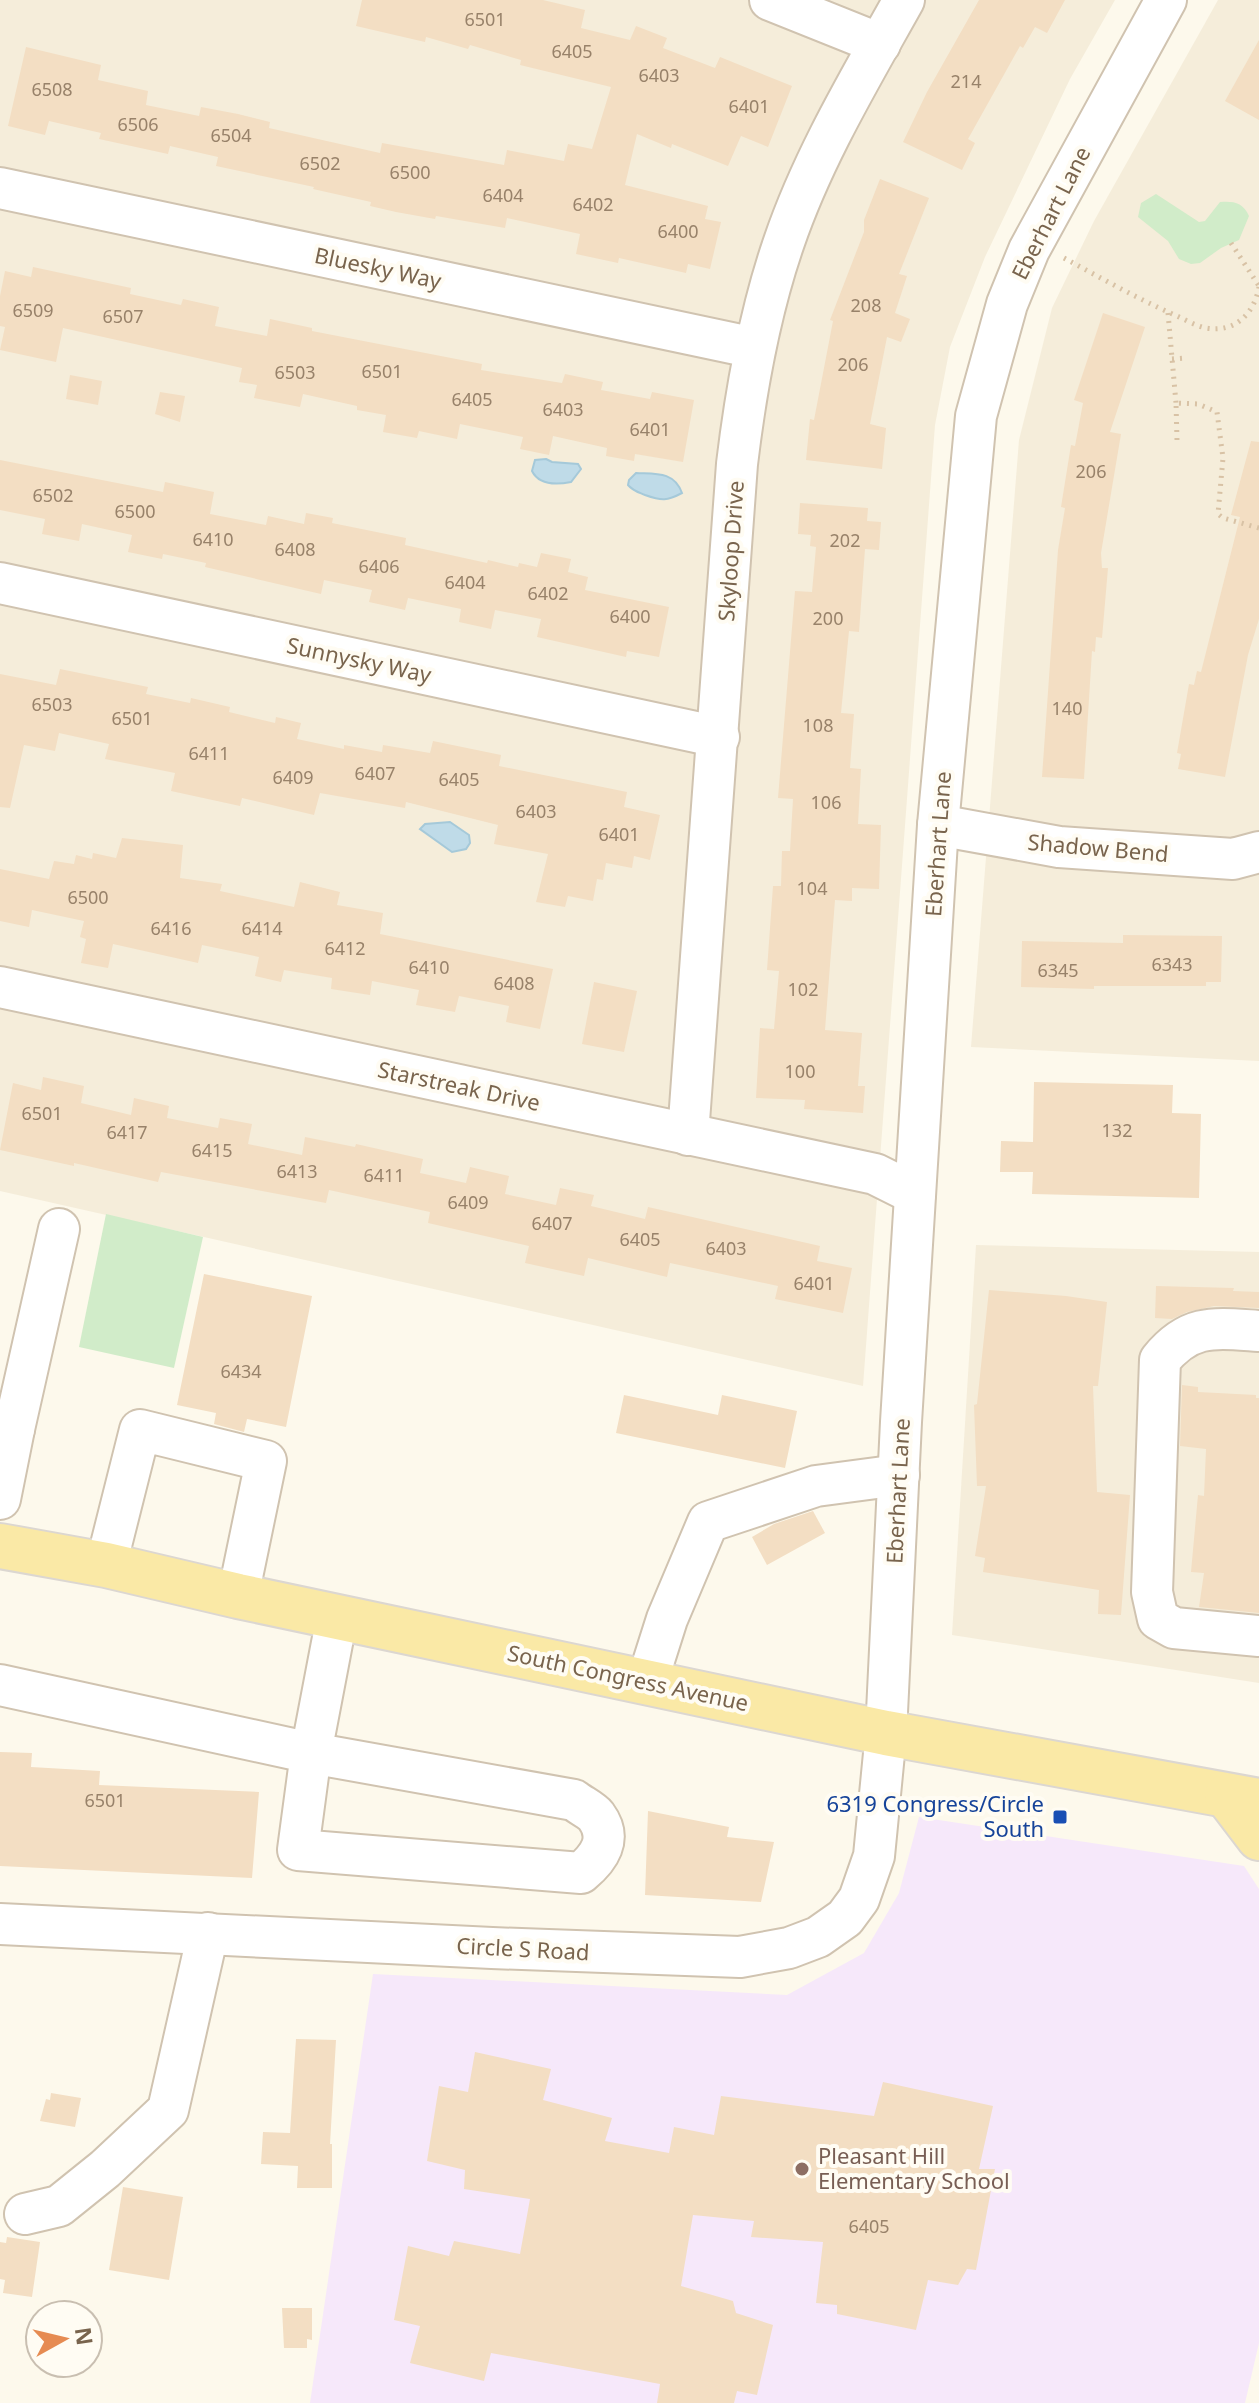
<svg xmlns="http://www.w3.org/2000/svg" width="1259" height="2403" viewBox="0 0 1259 2403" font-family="'Noto Sans',sans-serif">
	<rect width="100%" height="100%" fill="#fdf9ec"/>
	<g fill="#f5edda">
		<path d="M0,0H1115L1070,79L985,257L950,347L935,425L863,1386L0,1191Z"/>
		<path d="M1218,0H1259V1061L971,1047L1019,440L1052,308L1094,221Z"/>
		<path d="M976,1245L1259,1252V1683L952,1635Z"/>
	</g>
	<path fill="#f6e8fa" d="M919,1817L1244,1866L1259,1889V2343L1245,2403H310L373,1974L787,1995L864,1953L899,1893Z"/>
	<g fill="#d1ecc9">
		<path d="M1156,194L1199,222L1205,221L1220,202C1233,201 1243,202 1249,216L1239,240L1221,248L1200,263L1191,264L1179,259L1168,241L1138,217L1141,203Z"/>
		<path d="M106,1214L203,1237L174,1368L79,1347Z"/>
	</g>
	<g fill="#bfdbe8" stroke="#a5c9d9" stroke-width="2">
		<path d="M546,459L552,462L578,464L581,469L571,482C556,485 539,485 532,471L535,460Z"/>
		<path d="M636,473C655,474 674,471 682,493C667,501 662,501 645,495C638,492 633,491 628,485L629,480Z"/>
		<path d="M450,822L469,835L470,843L466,849L452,852L420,829L425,824Z"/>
	</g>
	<g fill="#f3dec3">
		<path d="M362,0H543L585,10L581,28L630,40L636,26L667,38L663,48L715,68L720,57L792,86L768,147L741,136L728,166L672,144L671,148L637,134L625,185L708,206L705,219L721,222L710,269L688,264L686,273L619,258L618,263L576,254L580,234L507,218L505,228L436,216L435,219L396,212L370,206L371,202L313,189L314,187L216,166L218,157L170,146L168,154L99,139L101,133L49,121L45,135L8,126L26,47L101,65L98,80L148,91L146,105L199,116L201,107L238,114L270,122L269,128L380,153L382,143L504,165L507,150L564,161L568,144L592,149L611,87L520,65L521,60L470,45L468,49L426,37L425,42L356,26Z"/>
		<path d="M979,0H1065L1047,33L1035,27L1023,48L1020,46L968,139L975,143L962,170L903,142L927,92Z"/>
		<path d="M1259,40V120L1225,101Z"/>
		<path d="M880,179L929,198L899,274L907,276L895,313L910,319L901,342L887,337L870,424L886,428L882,469L806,460L810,419L814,420L833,321L830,320L864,232V220Z"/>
		<path d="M33,267L131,288L130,294L181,305L183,299L219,307L215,326L267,336L270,319L312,328V331L482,364L481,370L562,383L565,374L603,382L601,390L650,399L652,392L694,400L683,462L635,454L634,461L606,456L607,448L553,436L549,455L520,449L523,437L460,424L457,439L419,431L417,438L383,432L386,415L357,410V406L303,394L300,407L254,398L257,385L239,382L242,368L63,328L56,362L0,350L5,327L0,326V296L5,271L31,277Z"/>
		<path d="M1103,313L1145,327L1110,432L1121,434L1101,553L1102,568H1108L1102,638L1096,637L1095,652L1092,651L1084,779L1042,777L1058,550L1065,508L1061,507L1071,445L1075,446L1083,403L1074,400Z"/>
		<path d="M70,375L102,381L98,405L66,399Z"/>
		<path d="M160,392L185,396L180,422L155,414Z"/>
		<path d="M1251,441L1259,442V619L1248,655L1225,777L1178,769L1181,754L1177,753L1189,684L1194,685L1197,671L1201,672L1240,517L1231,515Z"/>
		<path d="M0,460L163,492L165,482L214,492L210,514L266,525L268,516L304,524L306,513L333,518L332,523L406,538L405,545L487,563L488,560L518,567L519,563L537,567L541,553L571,559L568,572L588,577L585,590L669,607L659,657L627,651L626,657L537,637L541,619L495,610L491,629L459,622L461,609L408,598L405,610L369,602L372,590L324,580L321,594L205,567L206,563L163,554L162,559L128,552L132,535L82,524L79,541L42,534L45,519L0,510Z"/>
		<path d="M800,503L868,508L867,521L881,522L879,550L865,549L859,632L849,631L841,713L854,714L850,768L861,769L858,824L881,825L879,889L852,888V901L835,900L825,1030L862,1033L858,1086H865L863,1113L804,1109L805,1100L756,1098L760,1028L774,1029L779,971L767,970L773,886H781L782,851H790L793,799L778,798L795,591L812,592L816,547L810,546L811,535L798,534Z"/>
		<path d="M60,669L148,687L146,694L190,703L191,698L230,707L229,712L275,723L276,717L301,723L297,739L344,749V745L382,752L383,745L430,753L433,741L501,755L499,766L627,792L624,807L660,815L650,860L634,856L632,868L606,863L603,880L597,879L593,901L568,896L565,907L536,902L548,854L494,844L498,825L406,802L405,808L320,793L314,815L242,798L240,806L171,791L175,773L105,759L109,744L59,733L55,751L24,745L10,808L0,807V674L56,685Z"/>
		<path d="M122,838L183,845L180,878L222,884L220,891L294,907L300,882L340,892L337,905L383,913L380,934L553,969L540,1029L506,1022L509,1006L459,996L455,1012L416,1005L419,990L372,981L370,995L331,989L332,978L284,970L281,982L255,976L259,957L202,945L198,963L113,944L108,968L81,963L86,939L80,937L84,921L32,910L29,927L0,921V869L49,879L54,861L74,864L76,855L92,859L93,853L116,858Z"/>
		<path d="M1123,935L1222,936L1221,982H1206V986H1094V989L1021,987L1022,941L1123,943Z"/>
		<path d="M594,982L637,991L624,1052L582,1044Z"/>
		<path d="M43,1077L84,1086L81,1103L131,1115L134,1098L169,1106L167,1118L218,1128L220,1118L252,1124L248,1144L302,1155L305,1137L355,1147L356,1144L423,1159L420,1173L466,1183L470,1167L509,1176L505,1194L556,1205L560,1188L594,1195L591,1206L645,1219L648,1207L820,1246L817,1261L852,1268L843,1313L775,1299L778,1286L670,1263L667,1277L588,1258L584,1276L525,1263L529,1246L428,1223L430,1212L329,1190L326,1203L161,1172L158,1182L74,1163V1166L0,1150L13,1083L41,1090Z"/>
		<path d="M1034,1082L1173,1085L1172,1113L1201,1114L1199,1198L1032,1194L1033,1172H1000L1001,1141L1033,1142Z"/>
		<path d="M204,1274L312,1296L286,1427L247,1419L244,1432L214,1424L216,1413L177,1405Z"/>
		<path d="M1156,1286L1234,1288L1233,1291L1259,1292V1308L1214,1306L1187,1312L1172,1319L1155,1318Z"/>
		<path d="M989,1290L1066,1296L1107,1302L1098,1386H1093L1097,1492L1130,1495L1121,1615L1098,1614L1099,1590L983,1572L985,1558L975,1556L986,1486H977L974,1405L977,1404Z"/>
		<path d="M1182,1385L1198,1387V1392L1256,1395V1398H1259V1613L1199,1607L1204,1573L1191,1572L1198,1495L1204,1496L1206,1449L1180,1446Z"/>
		<path d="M624,1395L718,1415L722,1395L797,1411L785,1468L616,1433Z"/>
		<path d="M813,1511L825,1533L767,1565L752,1537L774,1524Z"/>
		<path d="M0,1752L32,1753L31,1767L100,1771L99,1785L259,1792L252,1878L0,1866Z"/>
		<path d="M648,1811L729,1827L727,1837L774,1842L761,1902L645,1895Z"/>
		<path d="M296,2039L336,2040L330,2144H332V2188H297L298,2166L261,2164L263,2132L290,2133Z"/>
		<path d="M475,2052L551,2069L543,2100L612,2118L605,2141L669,2153L674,2127L714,2135L721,2096L874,2116L883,2082L993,2106L979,2169H995L976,2270L967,2269L958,2285L928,2280L916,2330L837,2314V2305L816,2303L823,2242L751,2237L754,2221L693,2215L681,2286L733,2301L736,2313L773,2325L757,2395L737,2391L734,2403H657L660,2384L491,2353L484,2381L410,2363L420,2326L394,2320L408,2246L449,2256L454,2241L520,2254L530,2199L464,2189L465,2170L427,2161L439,2086L468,2092Z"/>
		<path d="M51,2093L81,2098L75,2127L40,2121L46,2099L50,2100Z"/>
		<path d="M123,2187L183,2197L169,2280L109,2270Z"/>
		<path d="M7,2237L40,2242L32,2297L3,2293L5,2280L0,2279V2242L6,2243Z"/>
		<path d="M282,2308H312V2340L307,2339V2348H284Z"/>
	</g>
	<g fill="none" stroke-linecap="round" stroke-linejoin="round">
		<defs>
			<g id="minor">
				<path d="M770,0L880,44"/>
				<path d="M0,188L755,348"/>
				<path d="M0,583L719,737"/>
				<path d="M938,825L1059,847L1233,859L1259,852"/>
				<path d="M0,987L875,1174L915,1194"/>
				<path d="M688,1135L737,464C746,389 759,314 784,242C813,157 860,79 904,0"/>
				<path d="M1259,1331C1215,1328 1190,1323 1160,1360L1152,1592L1158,1619L1174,1628L1259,1636"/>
				<path d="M0,1426L14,1429L59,1229"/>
				<path d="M0,1499L14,1429"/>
				<path d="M106,1565L140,1430L266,1461L238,1596"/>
				<path d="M647,1682L667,1619L708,1522L816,1486L899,1475"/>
				<path d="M0,1685L311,1753L574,1800C580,1805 591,1810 596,1816C613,1839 599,1858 581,1873L298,1850L311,1753L337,1617"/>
				<path d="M0,1924L492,1948L740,1957L789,1948L818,1937L845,1918L859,1899L874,1856L886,1733L901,1422L938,825L976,416L1007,304L1029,250L1166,0"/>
				<path d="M25,2214L59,2206L105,2169L168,2110L208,1933"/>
			</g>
			<g id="major">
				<path d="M0,1546L106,1565L238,1596L886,1733L1259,1801"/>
				<path d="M1227,1796L1259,1838"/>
			</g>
		</defs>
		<use href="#minor" stroke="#d0c3b0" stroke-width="44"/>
		<use href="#major" stroke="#dcd7d1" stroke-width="48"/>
		<g stroke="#d8c2a5" stroke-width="5" stroke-dasharray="2 6" stroke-linecap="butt">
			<path d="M1231,243L1259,286"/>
			<path d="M1064,258C1101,278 1138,299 1177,316C1186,320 1196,326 1206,328C1235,333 1254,314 1259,287"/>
			<path d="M1168,313L1176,403"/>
			<path d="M1172,359L1186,358"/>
			<path d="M1177,440L1176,403L1198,404L1217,412L1223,458L1218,514L1223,518L1259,528"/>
		</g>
		<use href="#minor" stroke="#fff" stroke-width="40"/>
		<use href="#major" stroke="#fae9a6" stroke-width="44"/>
	</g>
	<rect fill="#1a4fb4" stroke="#fffcf3" stroke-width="3" x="1052" y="1809" width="16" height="16" rx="4"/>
	<circle fill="#8d6e63" stroke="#fffcf3" stroke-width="3" cx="802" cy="2169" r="8"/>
	<g text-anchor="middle" stroke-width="8" stroke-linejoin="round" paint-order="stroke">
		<g font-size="18" fill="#98826a">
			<text x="485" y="26">6501</text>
			<text x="572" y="58">6405</text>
			<text x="659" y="82">6403</text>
			<text x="966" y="88">214</text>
			<text x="52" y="96">6508</text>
			<text x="749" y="113">6401</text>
			<text x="138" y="131">6506</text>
			<text x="231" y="142">6504</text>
			<text x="320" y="170">6502</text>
			<text x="410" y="179">6500</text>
			<text x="503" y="202">6404</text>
			<text x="593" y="211">6402</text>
			<text x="678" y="238">6400</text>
			<text x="866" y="312">208</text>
			<text x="33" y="317">6509</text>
			<text x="123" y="323">6507</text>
			<text x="853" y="371">206</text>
			<text x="382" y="378">6501</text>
			<text x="295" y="379">6503</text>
			<text x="472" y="406">6405</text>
			<text x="563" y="416">6403</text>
			<text x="650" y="436">6401</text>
			<text x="1091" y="478">206</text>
			<text x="53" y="502">6502</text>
			<text x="135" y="518">6500</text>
			<text x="213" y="546">6410</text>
			<text x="845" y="547">202</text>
			<text x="295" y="556">6408</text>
			<text x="379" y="573">6406</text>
			<text x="465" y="589">6404</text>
			<text x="548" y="600">6402</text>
			<text x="630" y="623">6400</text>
			<text x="828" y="625">200</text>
			<text x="52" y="711">6503</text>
			<text x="1067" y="715">140</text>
			<text x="132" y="725">6501</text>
			<text x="818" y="732">108</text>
			<text x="209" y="760">6411</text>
			<text x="375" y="780">6407</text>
			<text x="293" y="784">6409</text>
			<text x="459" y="786">6405</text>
			<text x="826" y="809">106</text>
			<text x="536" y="818">6403</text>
			<text x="619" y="841">6401</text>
			<text x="812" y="895">104</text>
			<text x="88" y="904">6500</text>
			<text x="171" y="935">6416</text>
			<text x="262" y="935">6414</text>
			<text x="345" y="955">6412</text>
			<text x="1172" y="971">6343</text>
			<text x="429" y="974">6410</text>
			<text x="1058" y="977">6345</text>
			<text x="514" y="990">6408</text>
			<text x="803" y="996">102</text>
			<text x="800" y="1078">100</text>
			<text x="42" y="1120">6501</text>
			<text x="1117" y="1137">132</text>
			<text x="127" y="1139">6417</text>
			<text x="212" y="1157">6415</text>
			<text x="297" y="1178">6413</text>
			<text x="384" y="1182">6411</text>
			<text x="468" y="1209">6409</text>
			<text x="552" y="1230">6407</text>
			<text x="640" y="1246">6405</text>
			<text x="726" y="1255">6403</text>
			<text x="814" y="1290">6401</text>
			<text x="241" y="1378">6434</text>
			<text x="105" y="1807">6501</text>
			<text x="869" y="2233">6405</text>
		</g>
		<g font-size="22" fill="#79644d" stroke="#fffcf3">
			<text transform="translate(1051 213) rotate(-63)" y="8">Eberhart Lane</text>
			<text transform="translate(378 268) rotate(12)" y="8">Bluesky Way</text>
			<text transform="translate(731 551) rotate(-86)" y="8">Skyloop Drive</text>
			<text transform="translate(359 660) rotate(12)" y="8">Sunnysky Way</text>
			<text transform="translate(938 844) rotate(-86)" y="8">Eberhart Lane</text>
			<text transform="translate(1098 848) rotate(5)" y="8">Shadow Bend</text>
			<text transform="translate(459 1086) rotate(12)" y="8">Starstreak Drive</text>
			<text transform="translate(898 1491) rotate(-87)" y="8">Eberhart Lane</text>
			<text transform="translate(628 1678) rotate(12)" y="8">South Congress Avenue</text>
			<text transform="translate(523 1949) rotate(3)" y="8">Circle S Road</text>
		</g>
		<g font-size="22" fill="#164399" stroke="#fffcf3" text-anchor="end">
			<text x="1044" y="1812">6319 Congress/Circle<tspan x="1044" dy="25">South</tspan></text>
		</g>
		<g font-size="22" fill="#785e54" stroke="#fffcf3" text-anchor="start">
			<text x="818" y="2164">Pleasant Hill<tspan x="818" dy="25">Elementary School</tspan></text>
		</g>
	</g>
	<g transform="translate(64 2339) rotate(82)"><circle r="38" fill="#fffcf3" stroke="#c9bfb1" stroke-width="2"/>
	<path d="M0-6L14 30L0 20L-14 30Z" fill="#e68b52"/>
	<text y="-12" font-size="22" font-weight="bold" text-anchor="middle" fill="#79644d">N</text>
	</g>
</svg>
